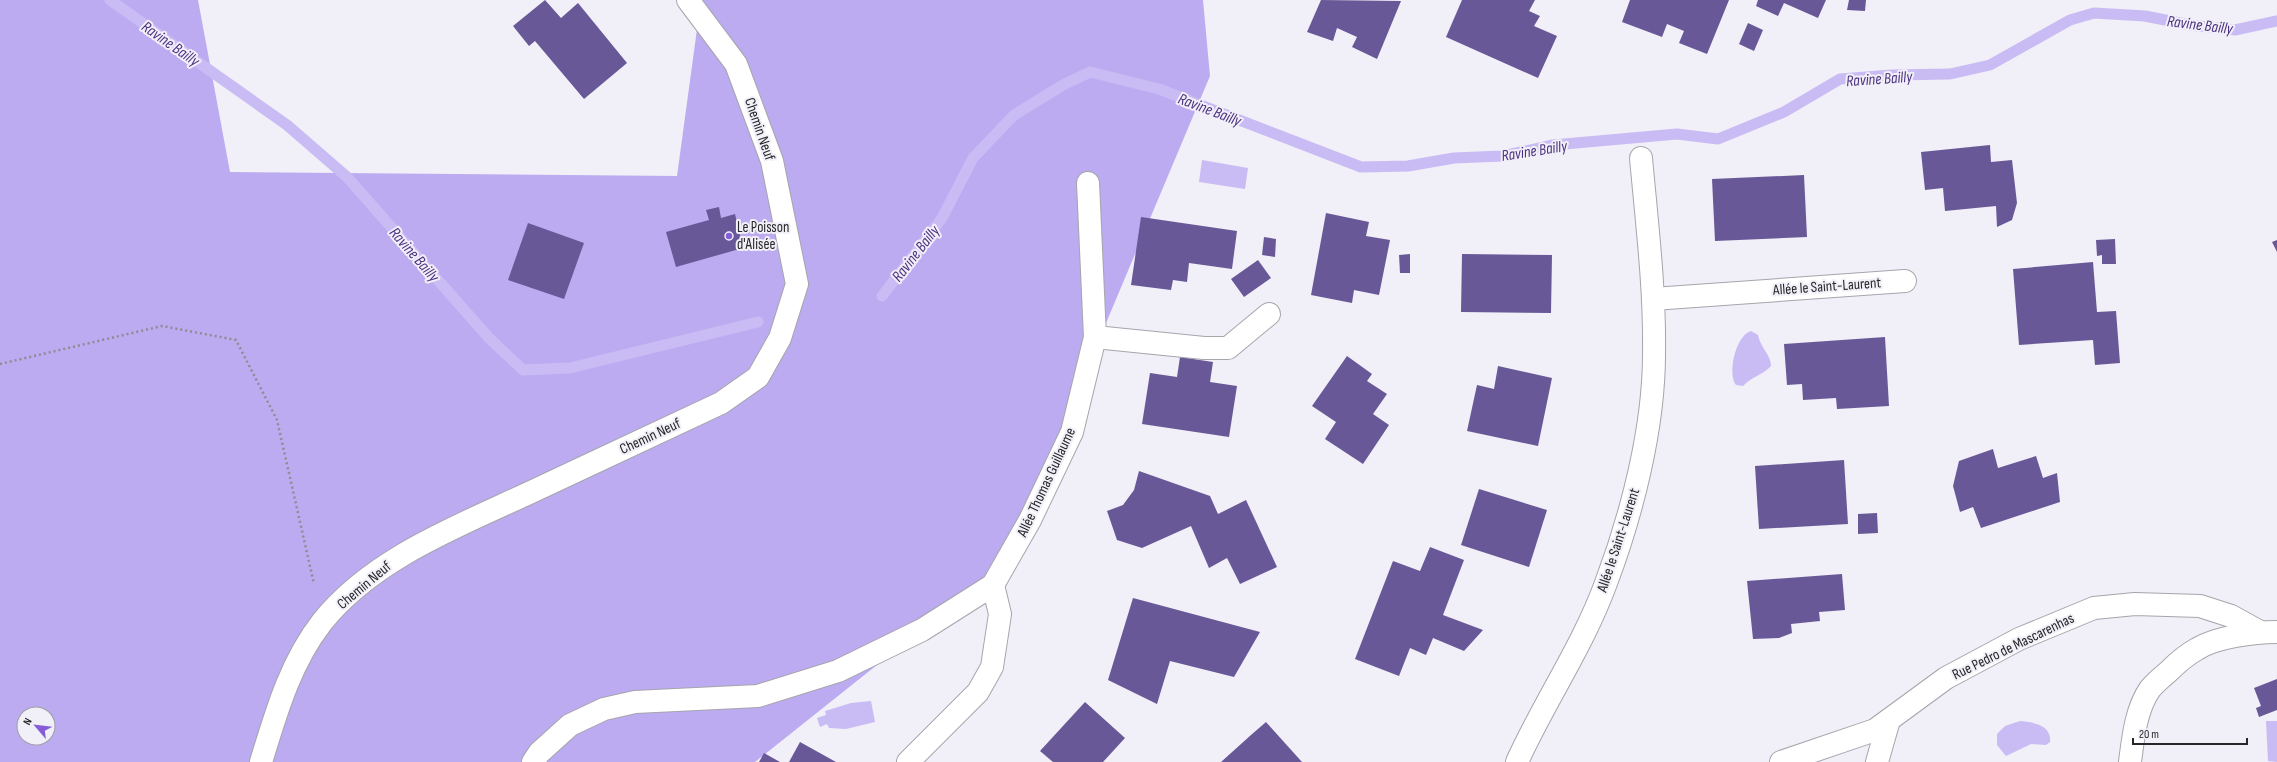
<svg xmlns="http://www.w3.org/2000/svg" width="2277" height="762" viewBox="0 0 2277 762" font-family="'Sofia Sans Condensed',sans-serif">
	<rect width="100%" height="100%" fill="#f1eff7"/>
	<path fill="#bcabf1" fill-rule="evenodd" d="M0,0H198L230,172L677,176L701,0H1203L1210,76L1005,563L755,762H0ZM24,714H48V738H24Z"/>
	<g fill="#c9bbf4">
		<path d="M1202,160L1248,168L1245,189L1199,182Z"/>
		<path d="M1751,331L1758,335C1760,347 1771,355 1771,366C1763,375 1752,376 1743,386L1736,385C1727,373 1736,335 1751,331Z"/>
		<path d="M871,701L875,722L846,729L829,728L827,724L820,727L817,718L826,715L825,711L851,703Z"/>
		<path d="M2020,721C2033,722 2052,725 2050,742L2046,745L2031,744L2006,756L1997,745V734L2005,726Z"/>
		<path d="M2266,721H2277V762L2268,761Z"/>
	</g>
	<g fill="none" stroke-linecap="round" stroke-linejoin="round">
		<g stroke="#c9bbf4" stroke-width="11">
			<path d="M110,0L287,125L347,177L489,338L523,370L570,368L758,322"/>
			<path d="M882,296L942,218L973,158L1014,115L1063,85L1090,72L1159,89L1361,167L1408,166L1454,158L1502,156L1553,145L1677,134L1718,139L1784,112L1840,79L1892,75L1950,74L1990,65L2070,20L2094,13L2145,16L2190,25L2235,30L2277,21"/>
		</g>
	</g>
	<g fill="#695897">
		<path d="M545,0L561,18L578,3L627,63L584,99L535,41L529,46L513,26Z"/>
		<path d="M1321,0L1401,1L1377,59L1352,47L1357,37L1337,28L1333,41L1307,32Z"/>
		<path d="M1462,0H1535L1529,11L1540,16L1534,26L1557,36L1538,78L1446,37Z"/>
		<path d="M1630,0H1729L1707,54L1679,43L1684,31L1667,24L1662,37L1622,22Z"/>
		<path d="M1758,0H1826L1818,18L1784,3L1778,16L1756,6Z"/>
		<path d="M1849,0H1866L1865,11L1847,10Z"/>
		<path d="M1748,23L1763,30L1754,51L1739,44Z"/>
		<path d="M1990,145L1991,162L2012,160L2017,203L2012,220L1997,227L1996,206L1945,211L1943,188L1925,190L1921,152Z"/>
		<path d="M1804,175L1807,237L1715,241L1712,179Z"/>
		<path d="M719,207L721,218L735,214L743,248L676,267L666,232L709,220L706,210Z"/>
		<path d="M1326,213L1369,222L1366,236L1390,240L1379,295L1354,290L1352,303L1311,295Z"/>
		<path d="M1141,217L1237,231L1232,269L1189,263L1187,282L1173,280L1171,290L1131,285Z"/>
		<path d="M528,223L584,243L564,299L508,280Z"/>
		<path d="M1264,237L1276,239L1275,257L1262,255Z"/>
		<path d="M2115,239L2116,264H2102V255L2097,256L2096,240Z"/>
		<path d="M2277,240V252L2272,242Z"/>
		<path d="M1410,254V273H1400L1399,255Z"/>
		<path d="M1462,254L1552,255L1551,313L1461,312Z"/>
		<path d="M1258,260L1271,278L1244,297L1231,279Z"/>
		<path d="M2093,262L2097,312L2116,311L2120,363L2095,365L2093,340L2019,345L2013,269Z"/>
		<path d="M1885,337L1889,406L1837,409L1836,398L1803,400L1802,384L1787,385L1784,344Z"/>
		<path d="M1347,356L1372,374L1367,381L1387,394L1373,414L1389,425L1363,464L1325,439L1336,422L1312,406Z"/>
		<path d="M1180,357L1213,362L1210,382L1237,386L1229,437L1142,424L1150,373L1177,377Z"/>
		<path d="M1498,366L1552,378L1538,446L1467,431L1477,385L1494,389Z"/>
		<path d="M1993,449L1998,468L2036,456L2043,478L2057,473L2060,502L1981,528L1973,507L1960,512L1953,486L1959,461Z"/>
		<path d="M1844,460L1848,524L1759,529L1755,466Z"/>
		<path d="M1139,471L1210,496L1218,514L1246,500L1277,567L1240,584L1227,558L1209,568L1191,526L1142,548L1117,540L1107,511L1123,505L1134,490Z"/>
		<path d="M1479,489L1547,510L1529,567L1461,545Z"/>
		<path d="M1877,513L1878,533L1858,534V514Z"/>
		<path d="M1430,547L1464,560L1443,615L1483,630L1464,651L1433,638L1426,655L1410,648L1399,676L1355,659L1393,561L1420,571Z"/>
		<path d="M1842,574L1845,610L1819,612L1820,621L1791,624L1792,633L1779,638L1753,639L1747,581Z"/>
		<path d="M1133,598L1260,632L1234,677L1170,661L1157,704L1108,680Z"/>
		<path d="M2277,679V710L2259,717L2256,708L2261,706L2254,688Z"/>
		<path d="M1085,702L1125,738L1103,762H1053L1040,751Z"/>
		<path d="M1266,722L1302,762H1221L1251,735Z"/>
		<path d="M800,742L836,762H789Z"/>
		<path d="M764,753L780,762H759Z"/>
	</g>
	<g fill="none" stroke-linecap="round" stroke-linejoin="round">
		<defs>
			<g id="minor">
				<path d="M1653,299L1905,281"/>
				<path d="M1095,337L1204,348H1228L1269,314"/>
				<path d="M261,762C276,713 290,663 322,622C372,559 458,526 529,493C593,463 657,433 721,403L758,377L780,338L797,284L772,161L736,64L688,0"/>
				<path d="M533,762L539,753L570,725L604,709L635,702L758,696L838,671L922,630L993,585L1030,520L1072,432L1095,337L1088,183"/>
				<path d="M908,762L978,692L992,667L1000,614L993,585"/>
				<path d="M1517,762C1544,702 1583,646 1606,583C1632,514 1654,428 1654,354C1655,289 1647,224 1641,158"/>
				<path d="M1781,762L1875,730L1946,678L2019,639L2094,608L2135,604L2200,606L2231,616L2260,632"/>
				<path d="M1877,762L1889,720"/>
				<path d="M2130,762C2133,738 2136,709 2150,689C2155,683 2162,677 2168,672C2177,663 2186,655 2197,649C2216,637 2254,632 2277,632"/>
			</g>
		</defs>
		<use href="#minor" stroke="#a6a5ac" stroke-width="24"/>
		<path stroke="#8d8c91" stroke-width="2.5" stroke-dasharray="2 3" stroke-linecap="butt" d="M0,364L162,326L236,340L277,420L314,584"/>
		<use href="#minor" stroke="#fff" stroke-width="22"/>
	</g>
	<circle fill="#855dd7" stroke="#f1eff7" stroke-width="1.5" cx="729" cy="236" r="4"/>
	<g text-anchor="middle" stroke-width="4" stroke-linejoin="round" paint-order="stroke">
		<g font-size="15" fill="#272729" stroke="#f1eff7">
			<text transform="translate(760 129) rotate(71)" y="5">Chemin Neuf</text>
			<text transform="translate(1827 286) rotate(-4)" y="5">Allée le Saint-Laurent</text>
			<text transform="translate(650 436) rotate(-25)" y="5">Chemin Neuf</text>
			<text transform="translate(1046 482) rotate(-65)" y="5">Allée Thomas Guillaume</text>
			<text transform="translate(1618 540) rotate(-72)" y="5">Allée le Saint-Laurent</text>
			<text transform="translate(364 585) rotate(-40)" y="5">Chemin Neuf</text>
			<text transform="translate(2013 646) rotate(-26)" y="5">Rue Pedro de Mascarenhas</text>
		</g>
		<g font-size="15" fill="#272729" stroke="#f1eff7" text-anchor="start">
			<text x="737" y="232">Le Poisson<tspan x="737" dy="17">d'Alisée</tspan></text>
		</g>
		<g font-size="16" font-style="italic" fill="#4c3181" stroke="#f1eff7">
			<text transform="translate(2200 24) rotate(7)" y="6">Ravine Bailly</text>
			<text transform="translate(171 43) rotate(35)" y="6">Ravine Bailly</text>
			<text transform="translate(1879 78) rotate(-4)" y="6">Ravine Bailly</text>
			<text transform="translate(1210 109) rotate(21)" y="6">Ravine Bailly</text>
			<text transform="translate(1534 150) rotate(-9)" y="6">Ravine Bailly</text>
			<text transform="translate(915 253) rotate(-52)" y="6">Ravine Bailly</text>
			<text transform="translate(415 254) rotate(49)" y="6">Ravine Bailly</text>
		</g>
	</g>
	<g transform="translate(36 726) rotate(298)"><circle r="19" fill="#f1eff7" stroke="#a09fa5"/>
	<path d="M0-3L7 15L0 10L-7 15Z" fill="#855dd7"/>
	<text y="-6" font-size="11" font-weight="bold" text-anchor="middle" fill="#272729">N</text>
	</g>
	<path d="M2133 738v6h114v-6" fill="none" stroke="#272729" stroke-width="2"/>
	<text x="2139" y="738" font-size="12" fill="#272729" stroke="#f1eff7" stroke-width="3" paint-order="stroke">20 m</text>
</svg>
